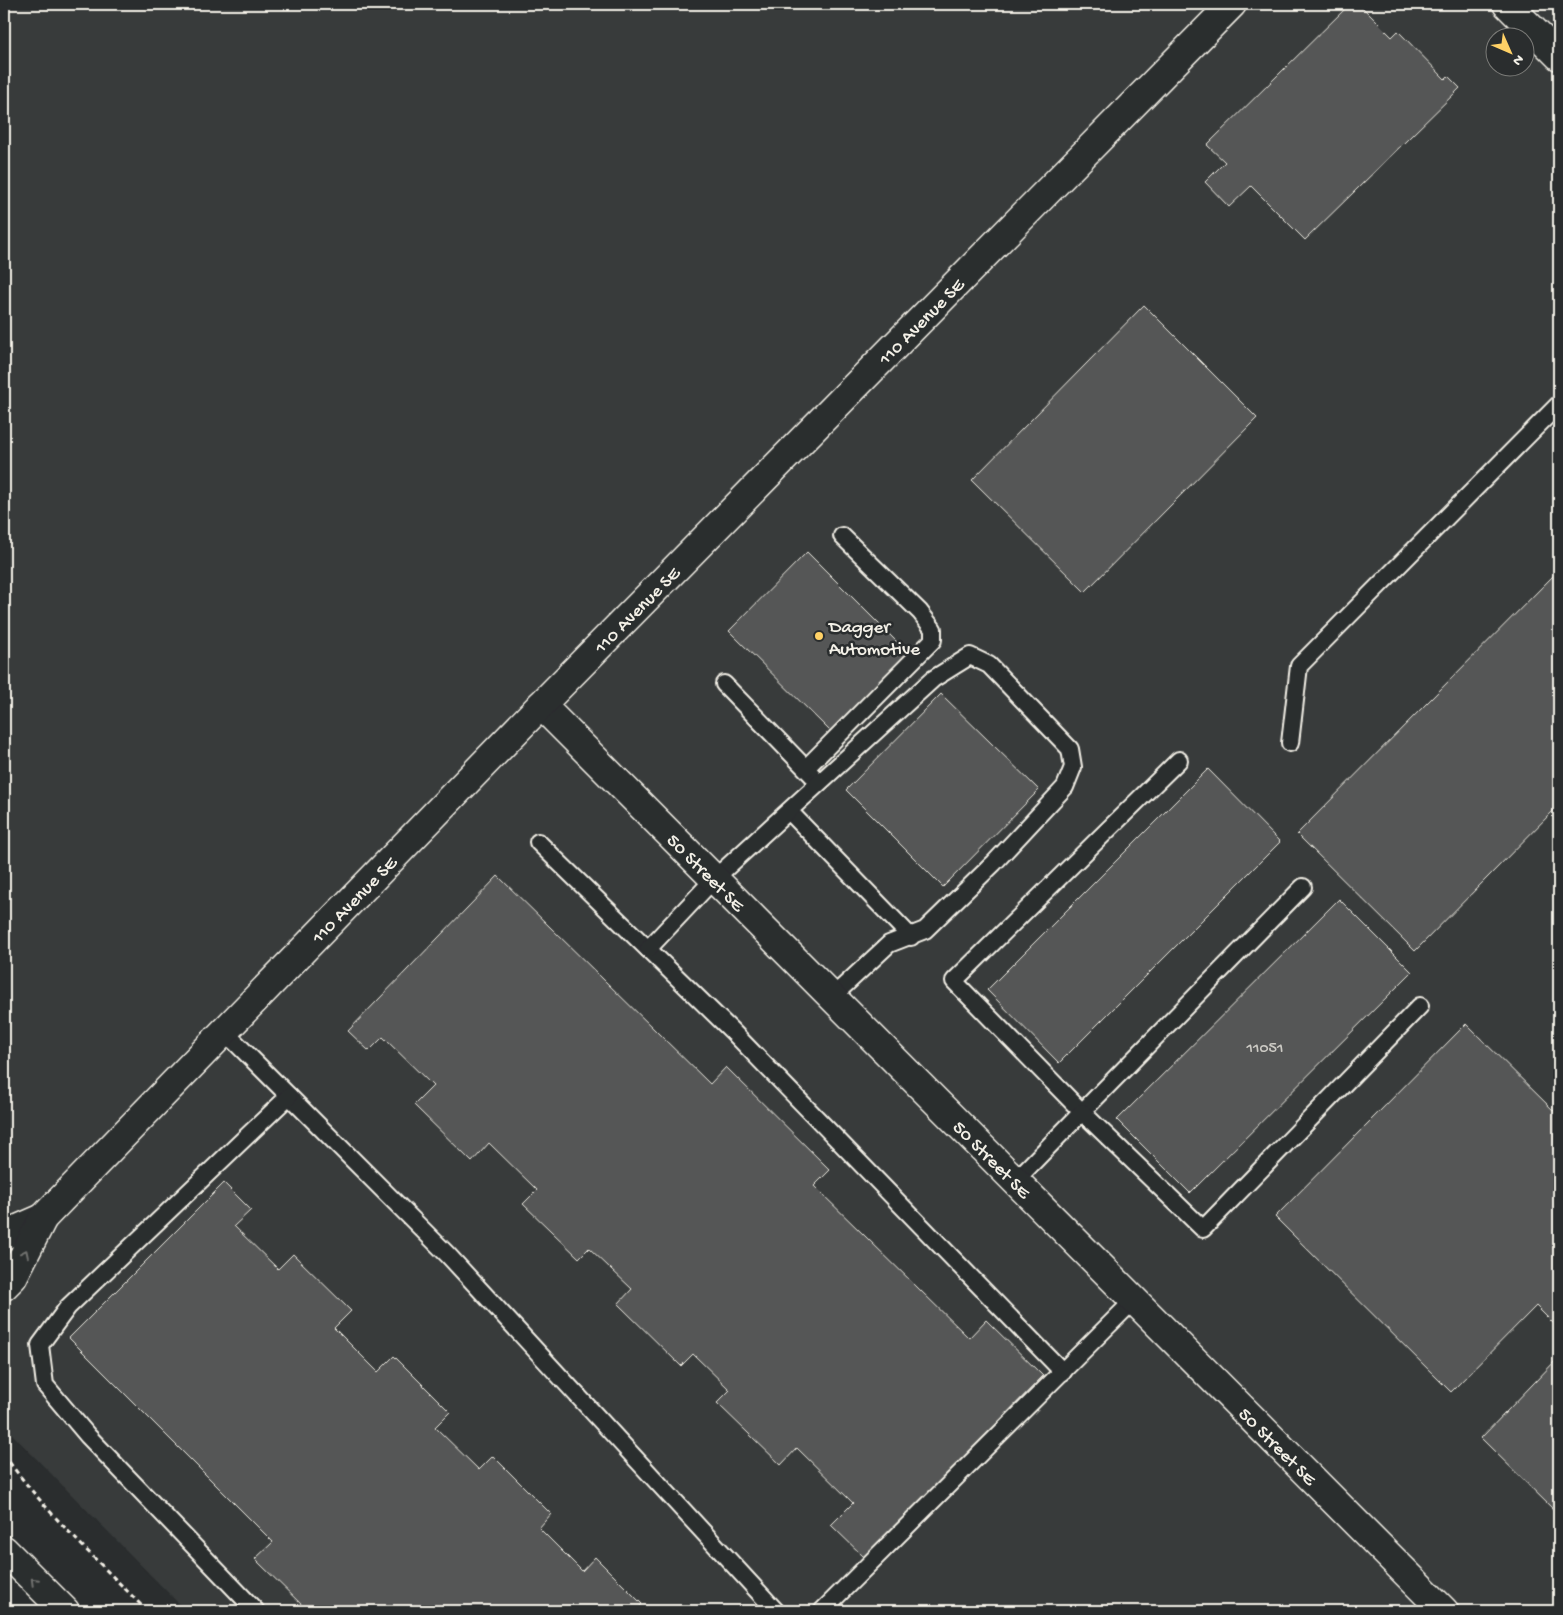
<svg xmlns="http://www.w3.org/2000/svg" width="1563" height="1615" viewBox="0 0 1563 1615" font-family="'Gochi Hand',sans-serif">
	<rect width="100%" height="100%" fill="#2a2d2e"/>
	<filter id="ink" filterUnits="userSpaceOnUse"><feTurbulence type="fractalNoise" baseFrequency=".02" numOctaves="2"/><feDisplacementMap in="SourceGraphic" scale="10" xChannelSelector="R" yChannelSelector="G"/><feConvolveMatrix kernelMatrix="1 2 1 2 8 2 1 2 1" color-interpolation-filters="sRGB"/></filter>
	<g filter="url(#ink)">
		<path fill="#373a3a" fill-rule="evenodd" d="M4,4H1559V1611H186L6,1428L4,1425ZM1496,38H1526V68H1496Z"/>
		<g fill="#555756" stroke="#f4f1e8">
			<path d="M1350,4H1359L1392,37L1398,31L1445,79L1448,76L1460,88L1305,240L1251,186L1229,207L1205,182L1225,162L1207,145Z"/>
			<path d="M1144,305L1257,418L1085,592L972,480Z"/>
			<path d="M807,552L908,653L830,731L729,631Z"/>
			<path d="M1559,570V805L1415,951L1297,834Z"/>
			<path d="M941,694L1039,790L943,887L846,790Z"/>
			<path d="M1208,769L1280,842L1059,1063L987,990Z"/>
			<path d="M498,876L710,1084L726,1067L830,1170L814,1186L969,1338L986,1320L1043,1376L865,1558L831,1525L853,1503L797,1448L781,1465L717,1403L730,1390L693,1354L681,1366L618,1304L632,1289L589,1248L579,1258L523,1204L537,1190L489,1143L472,1162L414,1105L433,1086L383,1037L369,1051L348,1031Z"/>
			<path d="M1339,899L1412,972L1190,1193L1117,1120Z"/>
			<path d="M1466,1024L1559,1116V1319L1554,1324L1536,1306L1451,1392L1275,1217Z"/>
			<path d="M224,1183L251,1210L234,1226L278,1269L293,1254L351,1311L334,1328L378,1372L394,1356L450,1412L435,1427L479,1470L493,1456L551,1514L539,1528L582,1571L595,1557L642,1604L635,1611H308L255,1559L273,1542L69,1338Z"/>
			<path d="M1559,1357V1515L1481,1438Z"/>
		</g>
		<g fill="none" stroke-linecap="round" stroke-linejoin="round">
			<defs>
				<g id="service">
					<path d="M724,684L813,776"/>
					<path d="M1290,743L1299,666L1559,404"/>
					<path d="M1179,760L954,981L1082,1112L1303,887"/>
					<path d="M806,768L933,640V629L920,612L842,536"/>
					<path d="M789,811L911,937"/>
					<path d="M538,842L732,1031L1063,1372"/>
					<path d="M648,949L714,879L933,679L970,656L989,665L1070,749L1073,767L1065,787L994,863L925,930L889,944L832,997"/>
					<path d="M224,1031L448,1255L776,1611"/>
					<path d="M1015,1181L1082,1112L1203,1229L1420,1006"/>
					<path d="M256,1611L88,1436L45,1385L40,1345L68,1307L289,1096"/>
					<path d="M822,1611L1134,1300"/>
				</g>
				<g id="minor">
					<path d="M1507,4L1559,56"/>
					<path id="s1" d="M541,705L1444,1611"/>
					<path d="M4,1235L43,1218"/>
					<path id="s2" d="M4,1286L13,1277L43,1218L541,705L1232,4"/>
				</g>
				<path id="secondary" d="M4,1550L65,1611"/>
			</defs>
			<use href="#service" stroke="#f4f1e8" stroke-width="20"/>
			<use href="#minor" stroke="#f4f1e8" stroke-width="31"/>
			<use href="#secondary" stroke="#f4f1e8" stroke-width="31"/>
			<path stroke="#f4f1e8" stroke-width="3" stroke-dasharray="5 4" stroke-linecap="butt" d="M4,1455C45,1512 98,1561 147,1611"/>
			<use href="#service" stroke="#2a2d2e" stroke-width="16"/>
			<use href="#minor" stroke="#2a2d2e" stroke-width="28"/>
			<use href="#secondary" stroke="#2a2d2e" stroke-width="28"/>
		</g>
		<defs><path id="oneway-chevron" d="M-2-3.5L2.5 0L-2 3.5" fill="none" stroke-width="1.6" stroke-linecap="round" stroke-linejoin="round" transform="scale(1.25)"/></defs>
		<g stroke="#71726f">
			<use href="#oneway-chevron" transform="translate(25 1253) rotate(-64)"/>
			<use href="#oneway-chevron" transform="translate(34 1581) rotate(-135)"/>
		</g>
	</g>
	<circle fill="#ffd166" stroke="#2a2d2e" stroke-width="2" cx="819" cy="636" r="5"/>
	<g text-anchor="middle" stroke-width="5" stroke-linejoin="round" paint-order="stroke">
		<g font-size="16" fill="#cccac4">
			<text x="1265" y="1052">11051</text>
		</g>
		<g font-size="19" fill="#f4f1e8" stroke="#2a2d2e">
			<text dy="7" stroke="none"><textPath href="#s2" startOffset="1334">110 Avenue SE</textPath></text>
			<text dy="7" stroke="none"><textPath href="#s2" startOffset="929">110 Avenue SE</textPath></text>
			<text dy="7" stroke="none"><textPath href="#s1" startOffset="235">50 Street SE</textPath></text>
			<text dy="7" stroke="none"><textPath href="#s2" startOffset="524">110 Avenue SE</textPath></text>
			<text dy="7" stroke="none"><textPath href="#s1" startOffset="640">50 Street SE</textPath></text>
			<text dy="7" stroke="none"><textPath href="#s1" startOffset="1045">50 Street SE</textPath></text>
		</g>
		<g font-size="19" fill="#f4f1e8" stroke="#2a2d2e" text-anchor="start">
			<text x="829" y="632">Dagger<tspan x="829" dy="22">Automotive</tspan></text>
		</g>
	</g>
	<rect width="1563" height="1615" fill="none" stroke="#2a2d2e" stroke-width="20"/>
	<rect x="10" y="10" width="1543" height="1595" fill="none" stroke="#f4f1e8" stroke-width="2" filter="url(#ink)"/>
	<g transform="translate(1510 52) rotate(135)"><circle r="24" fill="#2a2d2e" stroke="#7b7b78"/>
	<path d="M0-4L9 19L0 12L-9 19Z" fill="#ffd166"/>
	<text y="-8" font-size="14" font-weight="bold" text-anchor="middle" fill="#f4f1e8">N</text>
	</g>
</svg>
